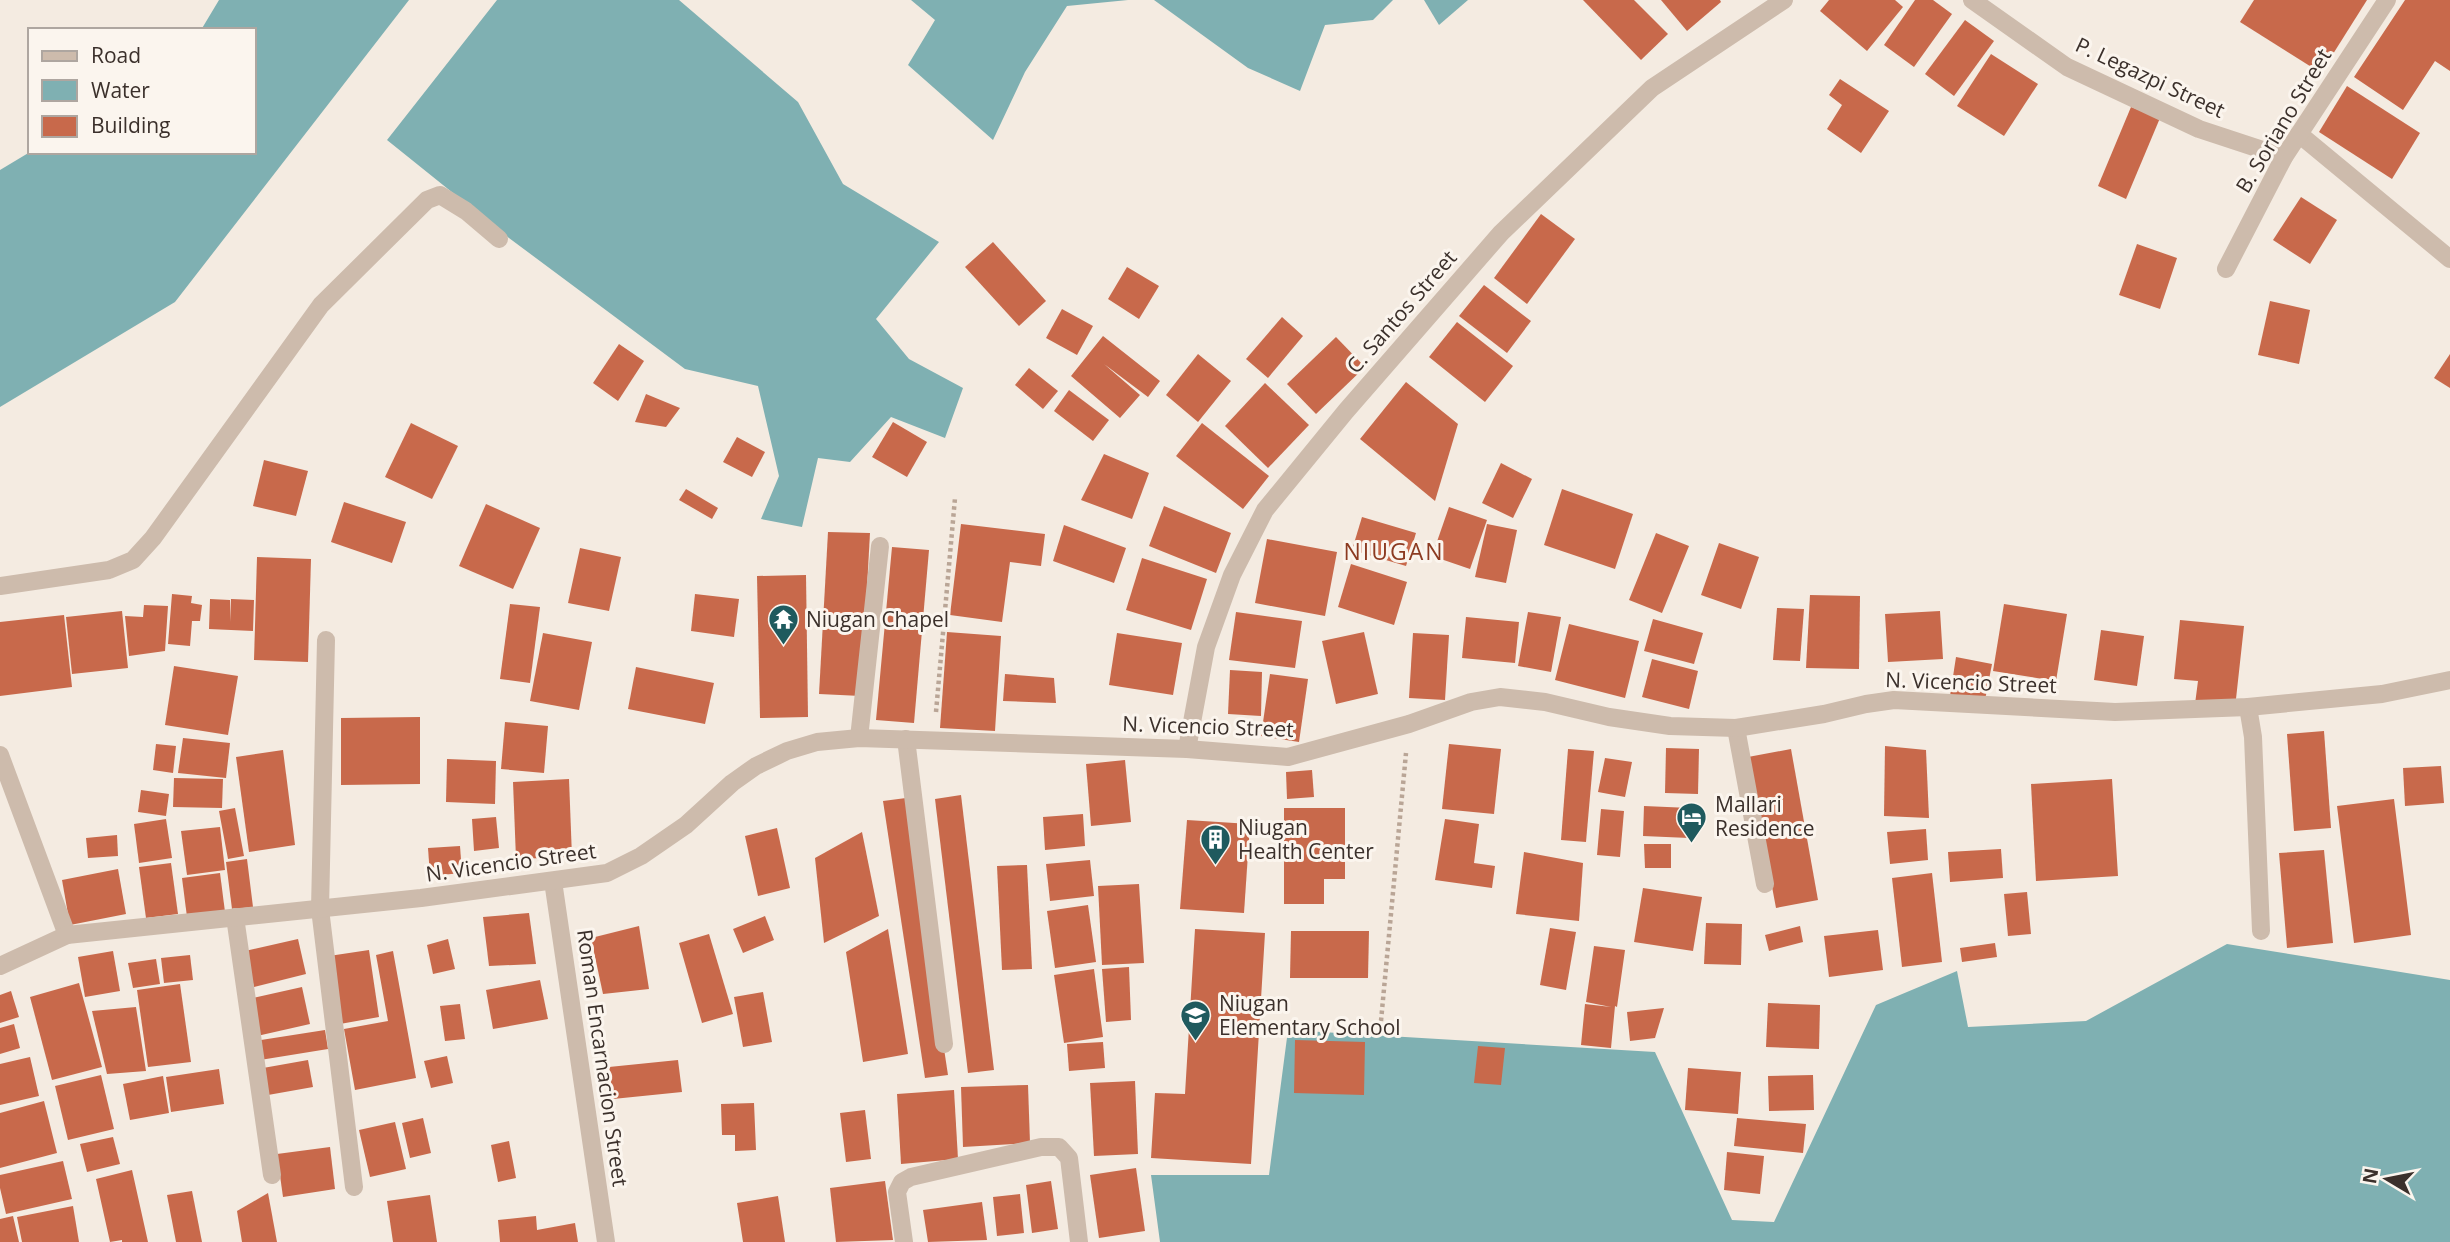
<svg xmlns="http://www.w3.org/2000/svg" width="2450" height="1242" viewBox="0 0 2450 1242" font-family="'Open Sans',sans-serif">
	<rect width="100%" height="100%" fill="#f4ebe1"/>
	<g fill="#7fb0b2">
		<path d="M219,0H409L175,302L0,407V170L30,152H254V30H201Z"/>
		<path d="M497,0H679L798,102L843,184L939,242L876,319L909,359L963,388L945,438L891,417L850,462L818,458L802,527L761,519L779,476L758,386L685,369L509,238L387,140Z"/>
		<path d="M911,0H1128L1067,6L1025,72L993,140L908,65L935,20Z"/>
		<path d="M1154,0H1393L1373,20L1325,25L1300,91L1248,68Z"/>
		<path d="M1424,0H1468L1439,25Z"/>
		<path d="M2227,944L2450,980V1242H1160L1151,1175H1269L1288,1030L1655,1052L1732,1220L1774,1222L1876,1005L1957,971L1968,1027L2086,1021Z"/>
	</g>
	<g fill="#c8694b">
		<path d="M1583,0H1634L1668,34L1641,60Z"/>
		<path d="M1661,0H1720L1721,2L1687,31Z"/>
		<path d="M1829,0H1895L1903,7L1867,51L1820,11Z"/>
		<path d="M1915,0H1933L1952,14L1914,67L1884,45Z"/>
		<path d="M2254,0H2367L2321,73L2240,22Z"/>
		<path d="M2405,0H2450V71L2435,61L2403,110L2354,77Z"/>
		<path d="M1965,20L1994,41L1954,96L1925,74Z"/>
		<path d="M1991,54L2038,84L2004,136L1957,106Z"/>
		<path d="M1840,79L1889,111L1861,153L1827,129L1842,105L1829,95Z"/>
		<path d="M2347,86L2420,133L2392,179L2319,132Z"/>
		<path d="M2131,107L2160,118L2126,199L2098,186Z"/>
		<path d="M2301,197L2337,220L2310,264L2273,240Z"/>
		<path d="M1541,214L1575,239L1527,304L1494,278Z"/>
		<path d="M993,242L1046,301L1019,326L965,267Z"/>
		<path d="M2137,244L2177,258L2160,309L2119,295Z"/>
		<path d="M1127,267L1159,286L1139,319L1108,299Z"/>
		<path d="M1484,285L1531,321L1507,353L1459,316Z"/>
		<path d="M2270,301L2310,310L2299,364L2258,355Z"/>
		<path d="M1062,309L1093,326L1077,355L1046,338Z"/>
		<path d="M1282,317L1303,336L1268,378L1246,359Z"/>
		<path d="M1457,322L1513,366L1485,402L1429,357Z"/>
		<path d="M1103,336L1160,381L1148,397L1104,364L1140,395L1120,418L1071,376Z"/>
		<path d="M1336,337L1365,367L1316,414L1287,384Z"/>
		<path d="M619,344L644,361L618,401L593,383Z"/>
		<path d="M1198,354L1231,381L1198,422L1166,395Z"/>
		<path d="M2450,354V388L2434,378Z"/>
		<path d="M1029,368L1058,391L1043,409L1015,385Z"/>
		<path d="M1406,382L1458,424L1435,501L1360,439Z"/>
		<path d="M1265,383L1309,425L1268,468L1225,426Z"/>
		<path d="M1069,390L1109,420L1093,441L1054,411Z"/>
		<path d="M646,394L680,408L666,427L635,422Z"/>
		<path d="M893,422L927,442L907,477L872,457Z"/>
		<path d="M411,423L458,446L432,499L385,477Z"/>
		<path d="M1202,423L1269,476L1243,509L1176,456Z"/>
		<path d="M737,437L765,452L752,477L723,462Z"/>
		<path d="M1104,454L1149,473L1132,519L1081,500Z"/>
		<path d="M264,460L308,471L296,516L253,506Z"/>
		<path d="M1501,463L1532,479L1513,518L1482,503Z"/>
		<path d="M686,489L718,508L712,519L679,500Z"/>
		<path d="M1562,489L1633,514L1615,569L1544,545Z"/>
		<path d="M344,502L406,522L392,563L331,542Z"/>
		<path d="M486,504L540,528L513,589L459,566Z"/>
		<path d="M1164,506L1231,533L1216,573L1149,546Z"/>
		<path d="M1449,507L1487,520L1470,569L1432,556Z"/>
		<path d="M1362,517L1416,533L1406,566L1352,550Z"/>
		<path d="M961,524L1045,534L1041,566L1010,562L1002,622L950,615Z"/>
		<path d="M1487,524L1517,530L1506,583L1475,577Z"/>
		<path d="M1064,525L1126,548L1114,583L1053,561Z"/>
		<path d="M828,532L870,533L861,696L819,694Z"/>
		<path d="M1656,533L1689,546L1662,613L1629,600Z"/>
		<path d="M1267,539L1337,552L1325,616L1255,603Z"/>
		<path d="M1719,543L1759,557L1741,609L1701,595Z"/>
		<path d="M892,547L929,550L914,723L876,720Z"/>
		<path d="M580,548L621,557L609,611L568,603Z"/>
		<path d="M257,557L311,559L308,662L254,660Z"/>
		<path d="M1142,558L1207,579L1191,630L1126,610Z"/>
		<path d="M1351,564L1407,582L1394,625L1338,607Z"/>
		<path d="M806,575L808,717L760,718L757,576Z"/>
		<path d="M172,594L192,596L191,603L202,605L200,621H192L190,646L168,644Z"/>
		<path d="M695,594L739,599L734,637L691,631Z"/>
		<path d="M1810,595L1860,596L1859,669L1806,668Z"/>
		<path d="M210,599L230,600V622L231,599L254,600L253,631L209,629Z"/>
		<path d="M510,604L540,607L530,683L500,679Z"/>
		<path d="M2004,604L2067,614L2056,681L1993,671Z"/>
		<path d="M144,605L168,606L165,651L129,656L125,616L143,617Z"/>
		<path d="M1777,608L1804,609L1800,661L1773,660Z"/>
		<path d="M122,611L128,668L72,674L66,617Z"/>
		<path d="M1940,611L1943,659L1888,662L1885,614Z"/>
		<path d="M1236,612L1302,621L1295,668L1229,660Z"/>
		<path d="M1528,612L1561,617L1551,672L1518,666Z"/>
		<path d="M64,615L72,687L0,696V622Z"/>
		<path d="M1466,617L1519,622L1515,663L1462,658Z"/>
		<path d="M1653,619L1703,633L1694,664L1644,651Z"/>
		<path d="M2180,620L2244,626L2235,708L2195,704L2198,681L2174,679Z"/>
		<path d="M1569,624L1639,641L1625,698L1555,680Z"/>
		<path d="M2101,630L2144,636L2137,686L2094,680Z"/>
		<path d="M947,632L1001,636L995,731L940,728Z"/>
		<path d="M1364,632L1378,694L1336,704L1322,641Z"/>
		<path d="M543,633L592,642L579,710L530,701Z"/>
		<path d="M1117,633L1182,643L1173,695L1109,685Z"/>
		<path d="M1413,633L1449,635L1445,700L1409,698Z"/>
		<path d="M1956,657L1992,664L1985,700L1950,696Z"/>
		<path d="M1652,659L1698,671L1689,709L1642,697Z"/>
		<path d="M174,666L238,676L228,735L165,725Z"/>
		<path d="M636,667L714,683L705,724L628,709Z"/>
		<path d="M1230,670L1262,672L1261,716L1228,714Z"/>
		<path d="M1005,674L1054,678L1056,703L1003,701Z"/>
		<path d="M1270,674L1308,679L1299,742L1261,736Z"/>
		<path d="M420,717V784L341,785V718Z"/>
		<path d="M505,722L548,726L544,773L501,769Z"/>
		<path d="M2324,731L2331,828L2294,831L2287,734Z"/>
		<path d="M183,738L230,743L226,778L178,773Z"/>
		<path d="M156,744L176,746L173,773L153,770Z"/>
		<path d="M1449,744L1501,749L1494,814L1442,809Z"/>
		<path d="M1885,746L1926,750L1929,818L1884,816Z"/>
		<path d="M1666,748L1699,749L1698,794L1665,793Z"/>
		<path d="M1568,749L1594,751L1586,842L1561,840Z"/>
		<path d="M1791,749L1818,900L1776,908L1748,757Z"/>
		<path d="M283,750L295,845L249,852L236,757Z"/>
		<path d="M1605,758L1632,762L1625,797L1598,792Z"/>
		<path d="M447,759L496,761L495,804L446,802Z"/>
		<path d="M1125,760L1131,822L1091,826L1086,764Z"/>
		<path d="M2441,766L2444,803L2405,806L2403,768Z"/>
		<path d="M1312,770L1314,797L1287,799L1286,772Z"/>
		<path d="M174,778L223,779L222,808L173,807Z"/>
		<path d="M569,779L572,857L516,859L513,782Z"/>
		<path d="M2112,779L2118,876L2036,881L2031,784Z"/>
		<path d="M141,790L169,794L166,816L138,812Z"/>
		<path d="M961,795L994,1070L968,1073L935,799Z"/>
		<path d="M906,798L948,1075L925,1078L883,801Z"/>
		<path d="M2394,799L2411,935L2354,943L2337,806Z"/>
		<path d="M1644,806L1690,808L1689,838L1643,836Z"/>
		<path d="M235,808L244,856L228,859L219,811Z"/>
		<path d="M1284,808H1345V879H1324V904H1284Z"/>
		<path d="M1601,809L1624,811L1620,857L1597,855Z"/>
		<path d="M1083,814L1085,846L1045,850L1043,817Z"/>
		<path d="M496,817L499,848L474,851L472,819Z"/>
		<path d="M166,819L172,858L139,863L134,824Z"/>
		<path d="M1445,819L1479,824L1474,863L1495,866L1492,888L1435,880Z"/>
		<path d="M1187,820L1250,824L1244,913L1180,909Z"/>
		<path d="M220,827L225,870L187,875L181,831Z"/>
		<path d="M777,828L790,888L758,896L745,836Z"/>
		<path d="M1926,829L1928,860L1890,864L1887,832Z"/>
		<path d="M862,832L879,916L824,943L815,858Z"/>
		<path d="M117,835L118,856L88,858L86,838Z"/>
		<path d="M1644,844H1671V868H1645Z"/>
		<path d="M460,846L462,873L430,876L428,848Z"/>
		<path d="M2001,849L2003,878L1950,882L1948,852Z"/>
		<path d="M2324,850L2333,943L2287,948L2279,853Z"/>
		<path d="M1524,852L1583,863L1579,921L1516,914Z"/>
		<path d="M247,859L253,907L232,909L226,862Z"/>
		<path d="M1090,860L1094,896L1050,901L1046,864Z"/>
		<path d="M171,863L178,914L146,918L139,867Z"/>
		<path d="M1027,865L1032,969L1002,970L997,866Z"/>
		<path d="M118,869L126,914L70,925L62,880Z"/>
		<path d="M220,873L225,912L187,917L182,878Z"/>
		<path d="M1932,873L1942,962L1902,967L1892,878Z"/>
		<path d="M1139,884L1144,963L1102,965L1098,886Z"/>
		<path d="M1643,888L1702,897L1693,951L1634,942Z"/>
		<path d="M2027,892L2031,934L2008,936L2004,894Z"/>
		<path d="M1088,905L1096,962L1055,968L1047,911Z"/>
		<path d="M529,913L536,964L489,966L483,917Z"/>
		<path d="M765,916L774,940L743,953L733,929Z"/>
		<path d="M1706,923L1742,924L1741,965L1704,964Z"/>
		<path d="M639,926L649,989L603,994L591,938Z"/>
		<path d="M1800,926L1803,942L1769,951L1765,935Z"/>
		<path d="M1550,928L1576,932L1566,990L1540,985Z"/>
		<path d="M888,929L908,1054L863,1062L846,952Z"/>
		<path d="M1195,929L1265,933L1251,1164L1151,1158L1155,1093L1185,1094Z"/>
		<path d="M1878,930L1883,970L1829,977L1824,936Z"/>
		<path d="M1291,931H1369L1368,978H1290Z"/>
		<path d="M709,934L733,1014L702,1023L679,943Z"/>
		<path d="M298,939L306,974L254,987L245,951Z"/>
		<path d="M448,939L455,969L433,974L427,945Z"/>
		<path d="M1995,943L1997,957L1962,962L1960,948Z"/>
		<path d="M1594,946L1625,950L1617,1007L1615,1006L1611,1048L1581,1045L1585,1004L1611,1007L1586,1002Z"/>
		<path d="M369,950L379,1017L340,1024L329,956Z"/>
		<path d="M113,951L120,991L85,997L78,957Z"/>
		<path d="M393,951L416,1078L355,1090L344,1029L388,1021L376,955Z"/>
		<path d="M190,955L193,980L164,983L161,958Z"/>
		<path d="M156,959L160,984L133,988L128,963Z"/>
		<path d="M1129,967L1131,1020L1106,1022L1102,969Z"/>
		<path d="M1094,969L1103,1037L1064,1043L1054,975Z"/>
		<path d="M540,980L548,1019L493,1029L486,990Z"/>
		<path d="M79,983L102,1067L52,1080L30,997Z"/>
		<path d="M180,984L191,1062L148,1067L137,990Z"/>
		<path d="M302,987L310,1024L257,1036L248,999Z"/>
		<path d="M11,991L19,1017L0,1023V995Z"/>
		<path d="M763,992L772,1042L743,1047L734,997Z"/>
		<path d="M1768,1003L1820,1005L1819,1049L1766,1047Z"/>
		<path d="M460,1004L465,1039L445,1041L440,1006Z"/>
		<path d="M136,1007L146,1071L107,1074L92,1011Z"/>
		<path d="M1664,1008L1655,1038L1630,1041L1627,1012Z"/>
		<path d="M14,1024L20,1048L0,1054V1028Z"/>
		<path d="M325,1030L328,1049L260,1060L261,1040Z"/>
		<path d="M1295,1040L1365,1042L1364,1095L1294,1093Z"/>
		<path d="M1103,1042L1105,1068L1069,1071L1067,1044Z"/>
		<path d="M1478,1046L1505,1048L1501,1085L1474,1083Z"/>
		<path d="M447,1056L453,1083L431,1088L424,1061Z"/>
		<path d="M30,1057L39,1096L0,1105V1064Z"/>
		<path d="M308,1060L313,1087L268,1095L263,1068Z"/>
		<path d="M678,1060L682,1092L613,1099L609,1067Z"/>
		<path d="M1688,1068L1741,1072L1738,1114L1685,1110Z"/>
		<path d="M219,1069L224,1104L171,1112L166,1077Z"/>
		<path d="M101,1075L114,1129L68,1140L55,1086Z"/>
		<path d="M1813,1075L1814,1110L1769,1111L1768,1076Z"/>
		<path d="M163,1076L169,1113L130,1120L123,1084Z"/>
		<path d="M1135,1081L1138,1154L1094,1156L1090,1083Z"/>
		<path d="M1028,1085L1030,1143L963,1147L961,1087Z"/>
		<path d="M954,1090L958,1159L901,1164L897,1094Z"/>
		<path d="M44,1101L57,1153L0,1168V1113Z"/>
		<path d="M754,1103L756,1150L735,1151V1135H722L721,1104Z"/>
		<path d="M865,1110L871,1159L846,1162L840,1113Z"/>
		<path d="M423,1118L431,1153L410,1158L402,1123Z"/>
		<path d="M1737,1118L1806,1124L1803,1153L1734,1146Z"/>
		<path d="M395,1122L406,1169L370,1177L359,1130Z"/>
		<path d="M113,1137L120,1164L87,1172L80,1144Z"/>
		<path d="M509,1141L516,1178L498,1182L491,1145Z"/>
		<path d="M330,1147L335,1189L283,1197L277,1154Z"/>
		<path d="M1727,1152L1764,1156L1760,1194L1724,1190Z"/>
		<path d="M63,1161L72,1199L6,1214L0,1188V1175Z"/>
		<path d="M1136,1168L1145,1231L1099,1238L1090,1175Z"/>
		<path d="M132,1170L148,1242H122V1240L110,1242L96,1179Z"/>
		<path d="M885,1181L893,1240L836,1242L830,1188Z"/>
		<path d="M1051,1181L1058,1229L1032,1233L1026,1185Z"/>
		<path d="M192,1191L202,1242H176L167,1195Z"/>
		<path d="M268,1193L277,1242H242L237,1211Z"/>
		<path d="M1020,1194L1024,1233L997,1236L993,1197Z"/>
		<path d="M430,1195L437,1242H393L387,1201Z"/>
		<path d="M778,1196L785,1242H743L737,1203Z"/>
		<path d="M982,1202L987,1240L928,1242L923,1210Z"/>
		<path d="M73,1206L79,1242H22L17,1217Z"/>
		<path d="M13,1216L19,1242H0V1219Z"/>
		<path d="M536,1216L537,1230L575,1223L578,1242H500L498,1220Z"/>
	</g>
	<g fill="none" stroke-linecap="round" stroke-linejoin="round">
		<g stroke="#b9a596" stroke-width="4.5" stroke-dasharray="3.5 3.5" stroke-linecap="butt">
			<path d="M936,712L955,498"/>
			<path d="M1381,1021L1406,753"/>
		</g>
		<g stroke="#cdbbac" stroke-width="18">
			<path d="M1972,0L2067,67L2199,129L2284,157"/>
			<path d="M2299,134L2450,259"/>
			<path d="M2226,269L2284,157L2387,0"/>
			<path d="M0,586L109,570L133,560L153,538L321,305L427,200L440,195L466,211L499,239"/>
			<path d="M326,640L320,909L354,1187"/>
			<path d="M2248,707L2253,737L2261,931"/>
			<path d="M1736,728L1765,884"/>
			<path d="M859,738L880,546"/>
			<path d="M906,739L944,1044"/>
			<path d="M1187,749L1206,647L1232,575L1265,510L1346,411L1501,233L1652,88L1784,0"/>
			<path d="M0,755L67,935"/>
			<path d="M553,881L606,1242"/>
			<path d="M235,917L272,1175"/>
			<path d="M0,966L67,935L421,898L607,873L641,856L686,825L732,783L756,766L787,751L817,742L859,738L1187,749L1288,757L1409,724L1471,702L1500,697L1545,702L1609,717L1670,726L1736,728L1824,714L1866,704L1894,700L2115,712L2248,707L2382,694L2450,680"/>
			<path d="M904,1242L897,1192L902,1182L911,1177L1041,1147H1059L1069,1158L1079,1242"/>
		</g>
	</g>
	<defs>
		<symbol id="temple-pin" viewBox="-11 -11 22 30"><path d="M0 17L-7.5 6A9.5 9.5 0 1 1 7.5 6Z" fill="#1f5a5e" stroke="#fbf5ee"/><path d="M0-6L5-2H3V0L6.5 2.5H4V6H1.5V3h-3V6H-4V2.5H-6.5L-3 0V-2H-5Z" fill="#fff"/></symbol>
		<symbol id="hotel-pin" viewBox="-11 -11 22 30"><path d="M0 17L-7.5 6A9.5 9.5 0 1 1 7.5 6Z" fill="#1f5a5e" stroke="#fbf5ee"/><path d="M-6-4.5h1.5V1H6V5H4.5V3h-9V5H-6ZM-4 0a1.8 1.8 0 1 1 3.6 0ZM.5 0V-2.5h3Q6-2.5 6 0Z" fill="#fff"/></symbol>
		<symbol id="building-pin" viewBox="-11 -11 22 30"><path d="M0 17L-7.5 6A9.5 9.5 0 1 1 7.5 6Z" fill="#1f5a5e" stroke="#fbf5ee"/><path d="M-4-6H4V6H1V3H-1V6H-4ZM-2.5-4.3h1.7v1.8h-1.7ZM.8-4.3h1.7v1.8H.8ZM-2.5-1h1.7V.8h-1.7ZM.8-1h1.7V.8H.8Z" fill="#fff"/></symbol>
		<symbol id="school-pin" viewBox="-11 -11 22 30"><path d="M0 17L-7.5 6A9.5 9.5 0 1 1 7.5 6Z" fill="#1f5a5e" stroke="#fbf5ee"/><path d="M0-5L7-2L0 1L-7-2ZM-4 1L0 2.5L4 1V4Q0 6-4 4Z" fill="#fff"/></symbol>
	</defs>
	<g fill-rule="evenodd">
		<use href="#temple-pin" x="766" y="602" width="35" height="47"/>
		<use href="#hotel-pin" x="1674" y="800" width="35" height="47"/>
		<use href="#building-pin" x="1198" y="822" width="35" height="47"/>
		<use href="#school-pin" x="1178" y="998" width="35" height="47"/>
	</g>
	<g text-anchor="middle" stroke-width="6" stroke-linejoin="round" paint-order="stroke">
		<g font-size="21" fill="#3b302b" stroke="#fbf5ee">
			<text transform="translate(2150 78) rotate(25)" y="7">P. Legazpi Street</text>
			<text transform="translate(2284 121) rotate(-59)" y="7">B. Soriano Street</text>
			<text transform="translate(1402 312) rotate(-49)" y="7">C. Santos Street</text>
			<text transform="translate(1971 683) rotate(2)" y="7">N. Vicencio Street</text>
			<text transform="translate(1208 727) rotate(2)" y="7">N. Vicencio Street</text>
			<text transform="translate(511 863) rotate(-8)" y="7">N. Vicencio Street</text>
			<text transform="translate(602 1058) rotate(82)" y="7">Roman Encarnacion Street</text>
		</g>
		<g font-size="21" fill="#3b302b" stroke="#fbf5ee" text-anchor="start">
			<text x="806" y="627">Niugan Chapel</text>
			<text x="1715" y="812">Mallari<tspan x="1715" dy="24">Residence</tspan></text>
			<text x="1238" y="835">Niugan<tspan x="1238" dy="24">Health Center</tspan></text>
			<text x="1219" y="1011">Niugan<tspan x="1219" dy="24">Elementary School</tspan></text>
		</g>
		<g font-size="23" letter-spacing="2" fill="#8c3b22" stroke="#fbf5ee">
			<text x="1394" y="560">NIUGAN</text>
		</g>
	</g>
	<rect x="28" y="28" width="228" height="126" fill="#fbf5ee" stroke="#aea6a0" stroke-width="2"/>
	<rect x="42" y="51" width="35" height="10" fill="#cdbbac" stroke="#aea6a0" stroke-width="2"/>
	<text x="91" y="63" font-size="21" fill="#3b302b">Road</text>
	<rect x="42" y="80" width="35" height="21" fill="#7fb0b2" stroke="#aea6a0" stroke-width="2"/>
	<text x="91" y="98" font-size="21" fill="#3b302b">Water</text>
	<rect x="42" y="116" width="35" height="21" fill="#c8694b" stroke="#aea6a0" stroke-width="2"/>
	<text x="91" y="133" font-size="21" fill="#3b302b">Building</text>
	<g transform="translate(2387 1179) rotate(280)" stroke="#fbf5ee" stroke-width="5" paint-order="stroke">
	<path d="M0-5L12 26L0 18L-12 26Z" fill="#3b302b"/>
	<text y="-10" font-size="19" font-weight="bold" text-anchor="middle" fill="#3b302b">N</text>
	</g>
</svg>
